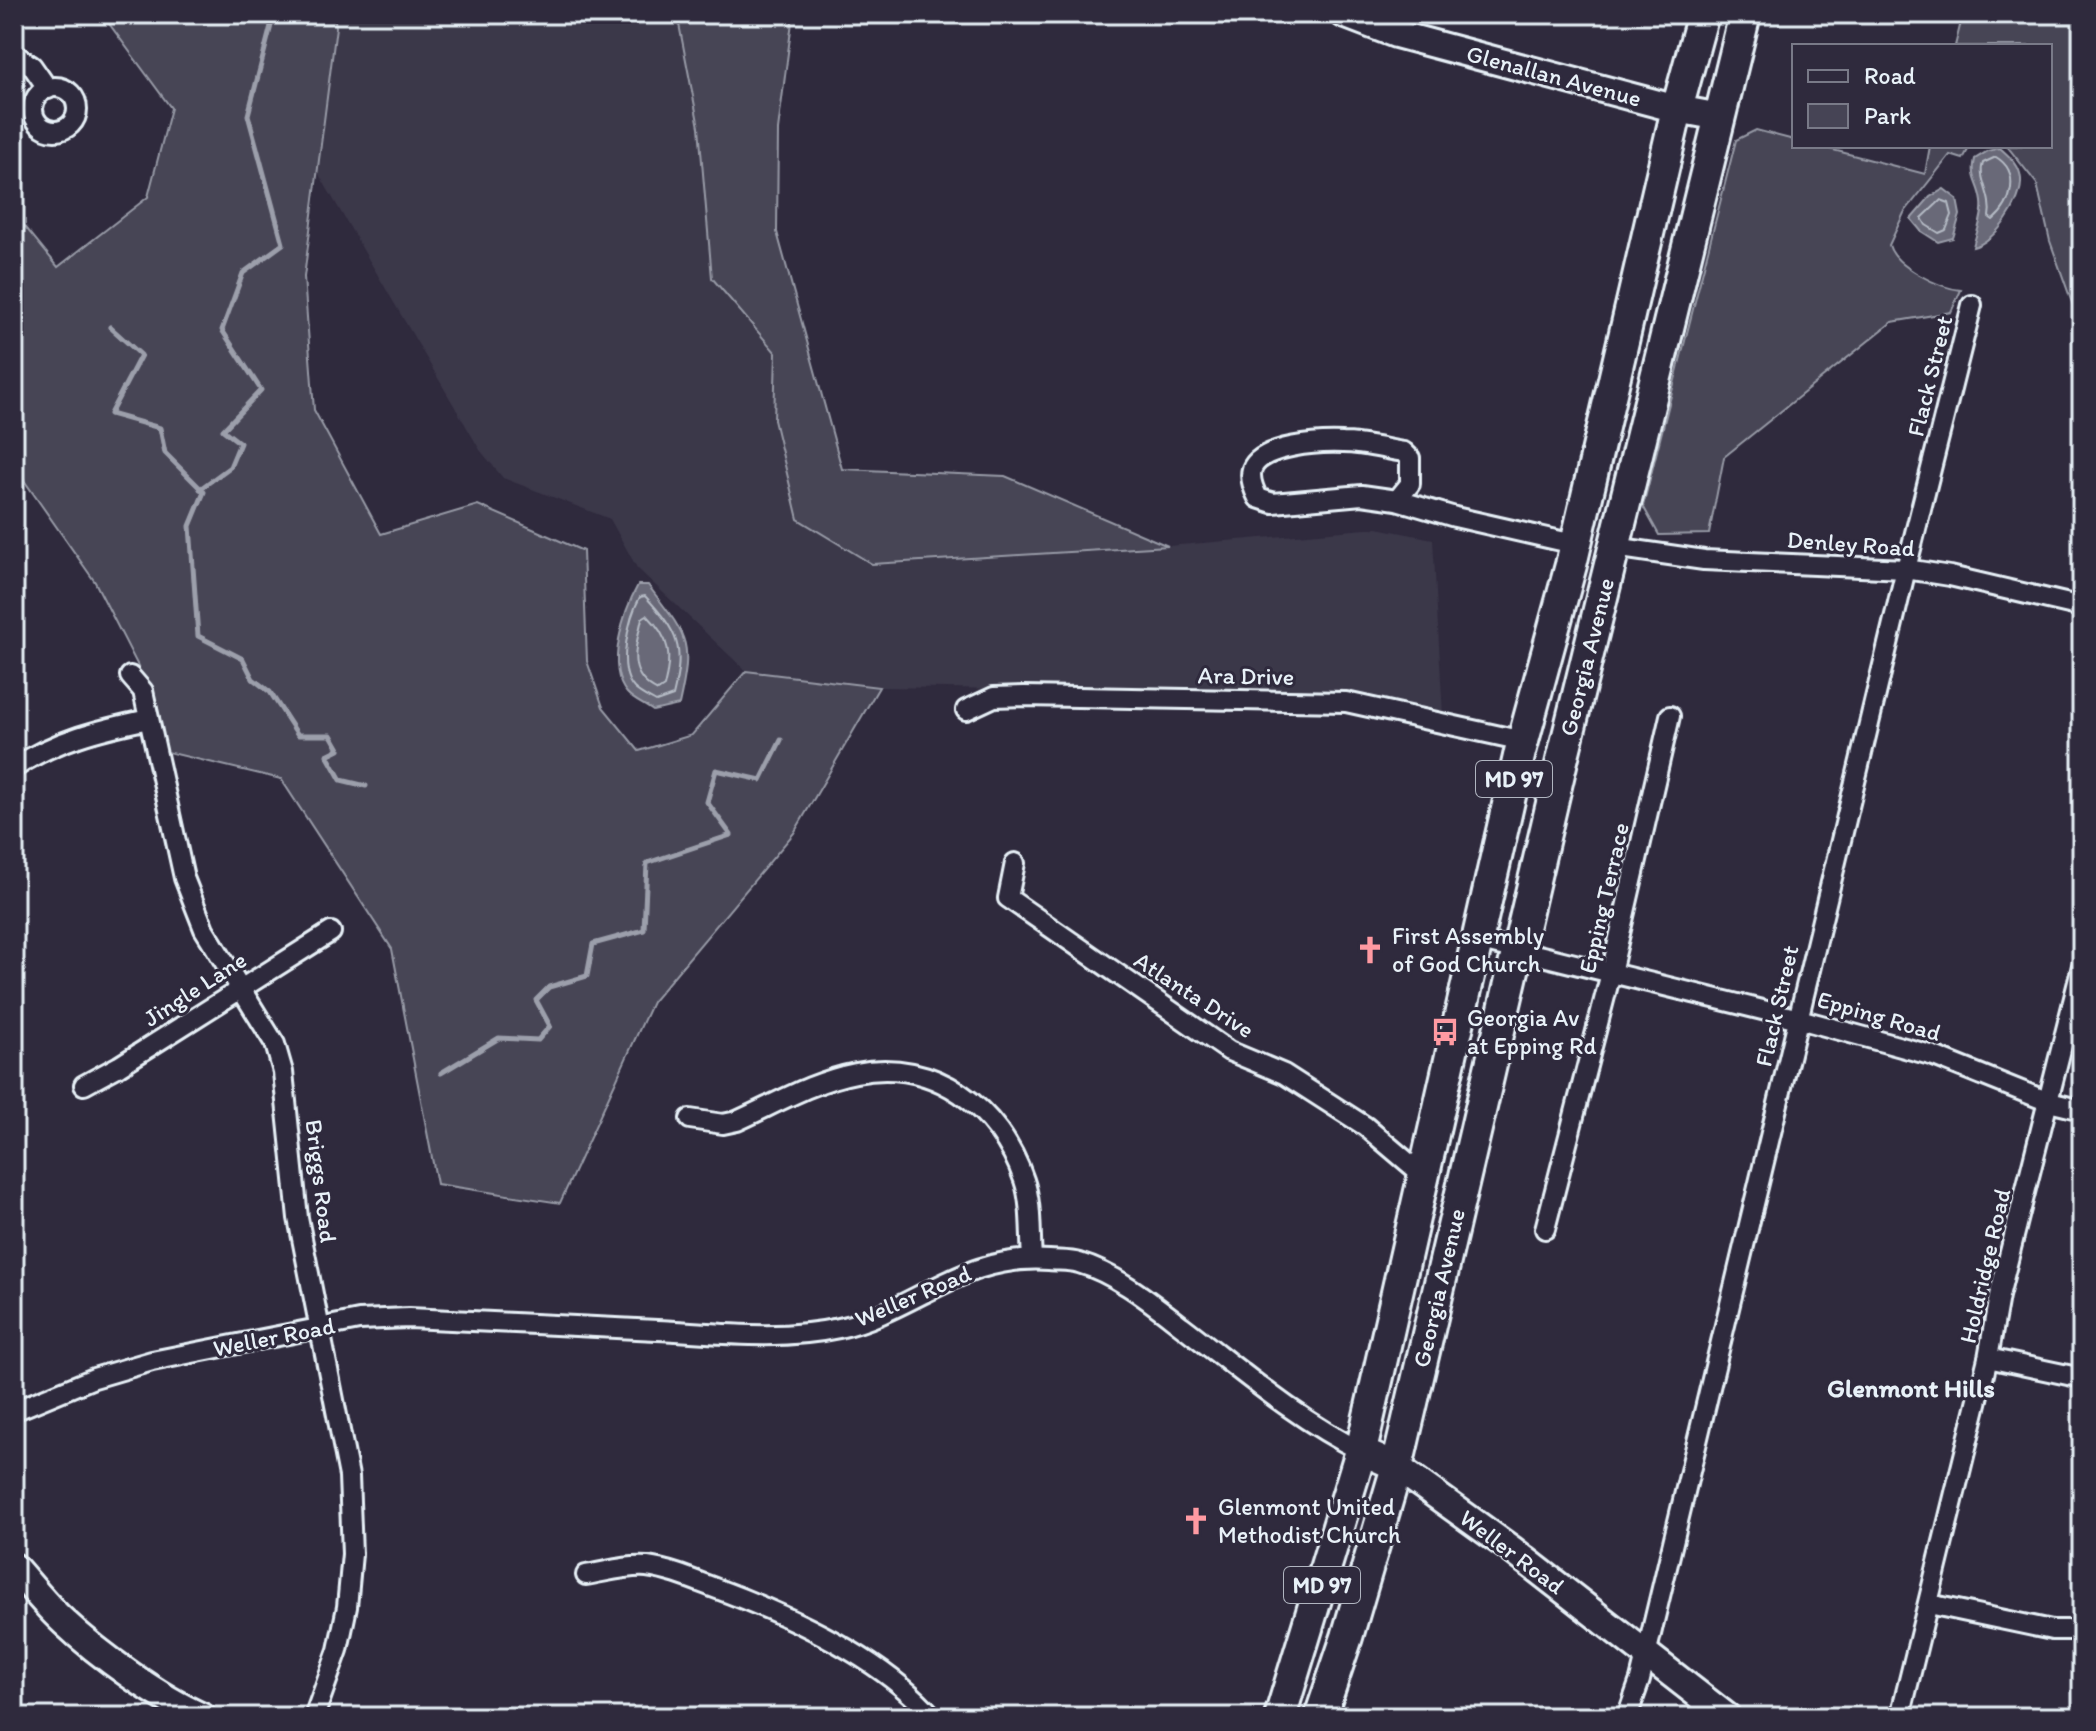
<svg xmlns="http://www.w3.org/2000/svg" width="2096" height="1731" viewBox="0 0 2096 1731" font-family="Itim,sans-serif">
	<rect width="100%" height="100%" fill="#2f2a3d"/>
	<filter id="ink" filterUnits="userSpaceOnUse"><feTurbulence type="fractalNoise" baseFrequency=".0125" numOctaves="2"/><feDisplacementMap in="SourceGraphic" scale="16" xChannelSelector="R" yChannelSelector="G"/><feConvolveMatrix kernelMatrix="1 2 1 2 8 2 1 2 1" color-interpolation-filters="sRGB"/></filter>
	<g filter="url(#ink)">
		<path fill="#3b3749" d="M334,14H677L699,127L712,278L776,353L774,420L872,564L1168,546L1377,528L1433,539L1443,715L1328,694L879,687L746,671L637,568L610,519L503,478L480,450L317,171L336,27Z"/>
		<g fill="#464455" stroke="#979aa6" stroke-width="2">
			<path d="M102,14H334L336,27L304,277L314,410L381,534L478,505L583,551L587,661L603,707L639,751L692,735L746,671L879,687L794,833L652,1002L560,1203L437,1184L392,949L281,779L163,751L138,666L95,582L14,466V213L58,267L148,197L171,108Z"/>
			<path d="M677,14H793L778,130L777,232L842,469L1005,476L1168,546L872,564L798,519L774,420L776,353L712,278L699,127Z"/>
			<path d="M1963,14H2082L2081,328L2050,241L2037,184L2007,146H2050V46H1955Z"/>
			<path d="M1756,130L1794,140V146H1818L1925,174L1930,146H1970L1963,159L1950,155L1904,213L1889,245C1895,267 1940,288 1961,290L1951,312L1892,322L1724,457L1709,534L1659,535L1643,506L1736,140Z"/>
		</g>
		<g fill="#696978" stroke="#9c9fab" stroke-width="2">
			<path d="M2000,148C2010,157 2020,165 2021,179C2023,202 1995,242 1973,247C1976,233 1984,216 1982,202C1980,183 1970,179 1975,159L1988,151Z"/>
			<path d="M1944,189L1957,199L1960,215L1953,238L1938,242L1921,231L1911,219L1930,197Z"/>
			<path d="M638,585H648C687,637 694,639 679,705L653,711C645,705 633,700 627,693C605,668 624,610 638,585Z"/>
		</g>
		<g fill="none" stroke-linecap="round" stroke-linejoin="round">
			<g stroke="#b5bbc5" stroke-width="2">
				<path d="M1996,157C2021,172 2012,204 1993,220L1989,217C1993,195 1977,179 1983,163Z"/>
				<path d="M1941,200L1949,203L1952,215L1946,230L1939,233L1926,225L1922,218Z"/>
				<path d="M645,596C679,633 685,647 673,696L656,702C649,698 640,694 634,688C616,669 629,617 640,597Z"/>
				<path d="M647,615C671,639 672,656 664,687L658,691C625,675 636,647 642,618Z"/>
			</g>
			<g stroke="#9c9fab" stroke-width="5">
				<path d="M110,327L141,355L110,414L160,428L165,453L204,492L190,526L198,636L243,659L253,679L270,692L298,735H331L339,749L327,755L341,780L366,786"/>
				<path d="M200,489L230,467L240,443L223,430L261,390L222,330L243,273L283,244L248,115L274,14"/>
				<path d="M441,1073L499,1038L538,1040L550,1026L536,1000L549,987L587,976L593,944L644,930L647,863L731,835L707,802L716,770L761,780L781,740"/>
			</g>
			<defs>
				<g id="street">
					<path d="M14,54L32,66L48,89"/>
					<circle cx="55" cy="109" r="22"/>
					<path d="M1397,500L1410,484V458L1404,452C1384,449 1363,443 1343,443C1321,442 1261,445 1252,469C1249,478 1254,490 1258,498L1273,503L1362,495L1397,500L1455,517L1574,544"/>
					<path d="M1614,547L1704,560L1906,569L1950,576L2082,607"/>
					<path d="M130,676L143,691L184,878L204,929L275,1044L283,1072L298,1218L349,1476L352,1554L347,1607L338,1650L314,1717"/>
					<path d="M966,710L994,697L1024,696L1346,702L1523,741"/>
					<path d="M14,768C55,740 101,729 149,719"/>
					<path d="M1015,863L1008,898L1229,1051L1284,1074L1365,1126L1424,1176"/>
					<path d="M1477,940L1799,1019L1934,1056L2049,1102L2082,1110"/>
					<path d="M84,1085L119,1066L331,932"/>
					<path d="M690,1119L723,1124L737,1121C775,1104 814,1081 856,1073C934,1057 1000,1108 1024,1180C1032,1203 1030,1234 1032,1258"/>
					<path d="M1545,1229L1611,973L1670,716"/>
					<path d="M1988,1358L2082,1378"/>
					<path d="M14,1411L94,1378L152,1361L359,1320L409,1318C491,1322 574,1326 657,1330C717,1333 780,1341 839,1328C915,1311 963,1253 1049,1260C1059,1261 1070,1260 1079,1263C1117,1274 1152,1303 1182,1326C1240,1370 1296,1419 1361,1451"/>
					<path d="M586,1575C605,1572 628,1565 647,1567C670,1570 691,1579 712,1587C786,1614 881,1657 933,1717"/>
					<path d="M1929,1604L2052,1630H2082"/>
					<path d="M1627,1717L1640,1680L1906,569L1972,305"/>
					<path d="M1900,1717L1988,1358L1999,1296L2082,966"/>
				</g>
				<g id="secondary">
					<path d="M1344,14L1396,34L1677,109L1720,117"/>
					<path d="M1361,1451L1397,1467L1511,1549L1727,1717"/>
					<path d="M14,1567C31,1586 46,1606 64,1622C99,1655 159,1698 202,1717"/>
				</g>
				<g id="primary">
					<path d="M1280,1717L1361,1451L1520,752L1571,565L1677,109L1703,14"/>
					<path d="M1320,1717L1347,1637L1397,1467L1564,752L1745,14"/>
				</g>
			</defs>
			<use href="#street" stroke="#e8f1f8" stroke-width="24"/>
			<use href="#secondary" stroke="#e8f1f8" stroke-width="32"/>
			<use href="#primary" stroke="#e8f1f8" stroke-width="36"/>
			<use href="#street" stroke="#2f2a3d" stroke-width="18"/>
			<use href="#secondary" stroke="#2f2a3d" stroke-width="26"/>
			<use href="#primary" stroke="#2f2a3d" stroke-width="30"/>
		</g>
	</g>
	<defs>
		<symbol id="church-bare" viewBox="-9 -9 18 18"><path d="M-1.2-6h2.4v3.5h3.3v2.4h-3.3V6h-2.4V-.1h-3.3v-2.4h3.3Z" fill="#ff9aa2" stroke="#2f2a3d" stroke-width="2.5" paint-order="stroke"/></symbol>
		<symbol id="bus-bare" viewBox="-9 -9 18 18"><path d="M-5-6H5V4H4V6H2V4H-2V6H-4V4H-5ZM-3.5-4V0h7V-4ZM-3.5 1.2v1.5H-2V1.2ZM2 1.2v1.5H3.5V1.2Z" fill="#ff9aa2" stroke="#2f2a3d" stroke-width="2.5" paint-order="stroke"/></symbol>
	</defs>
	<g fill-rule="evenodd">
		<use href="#church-bare" x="1350" y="930" width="40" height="40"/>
		<use href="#bus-bare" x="1425" y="1012" width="40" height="40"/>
		<use href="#church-bare" x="1176" y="1501" width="40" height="40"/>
	</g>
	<g text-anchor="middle" stroke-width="6" stroke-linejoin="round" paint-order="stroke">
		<g fill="#2f2a3d" stroke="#b0b5c0" stroke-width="2">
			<rect x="1476" y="761" width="76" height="36" rx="6"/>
			<rect x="1284" y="1567" width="76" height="36" rx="6"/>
		</g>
		<g font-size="22" font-weight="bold" fill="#e8f1f8">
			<text x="1514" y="787">MD 97</text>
			<text x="1322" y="1593">MD 97</text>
		</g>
		<g font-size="24" fill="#e8f1f8" stroke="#2f2a3d">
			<text transform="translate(1554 76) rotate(15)" y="8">Glenallan Avenue</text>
			<text transform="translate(1930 376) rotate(-76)" y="8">Flack Street</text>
			<text transform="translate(1851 544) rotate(4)" y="8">Denley Road</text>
			<text transform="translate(1587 657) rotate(-76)" y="8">Georgia Avenue</text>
			<text transform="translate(1246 676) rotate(1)" y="8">Ara Drive</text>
			<text transform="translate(1604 898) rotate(-77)" y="8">Epping Terrace</text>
			<text transform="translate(195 989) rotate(-33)" y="8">Jingle Lane</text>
			<text transform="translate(1194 995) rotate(33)" y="8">Atlanta Drive</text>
			<text transform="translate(1777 1006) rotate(-77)" y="8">Flack Street</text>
			<text transform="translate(1879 1016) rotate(16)" y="8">Epping Road</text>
			<text transform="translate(321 1181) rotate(83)" y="8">Briggs Road</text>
			<text transform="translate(1985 1266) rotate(-77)" y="8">Holdridge Road</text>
			<text transform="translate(1439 1288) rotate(-77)" y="8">Georgia Avenue</text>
			<text transform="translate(913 1296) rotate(-23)" y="8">Weller Road</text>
			<text transform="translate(274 1337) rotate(-11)" y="8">Weller Road</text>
			<text transform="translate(1512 1552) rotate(37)" y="8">Weller Road</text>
		</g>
		<g font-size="24" fill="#e8f1f8" stroke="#2f2a3d" text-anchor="start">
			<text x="1392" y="944">First Assembly<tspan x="1392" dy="28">of God Church</tspan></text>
			<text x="1467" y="1026">Georgia Av<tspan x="1467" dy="28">at Epping Rd</tspan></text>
			<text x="1218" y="1515">Glenmont United<tspan x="1218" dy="28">Methodist Church</tspan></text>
		</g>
		<g font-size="26" font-weight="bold" fill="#e8f1f8" stroke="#2f2a3d">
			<text x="1911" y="1397">Glenmont Hills</text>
		</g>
	</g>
	<rect width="2096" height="1731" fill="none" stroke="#2f2a3d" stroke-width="48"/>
	<rect x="24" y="24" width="2048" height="1683" fill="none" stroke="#e8f1f8" stroke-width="3" filter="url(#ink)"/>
	<rect x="1792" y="44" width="260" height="104" fill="#2f2a3d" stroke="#797a88" stroke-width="2"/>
	<rect x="1808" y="70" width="40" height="12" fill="#2f2a3d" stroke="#797a88" stroke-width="2"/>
	<text x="1864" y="84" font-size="24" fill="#e8f1f8">Road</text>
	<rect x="1808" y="104" width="40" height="24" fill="#464455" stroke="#797a88" stroke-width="2"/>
	<text x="1864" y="124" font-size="24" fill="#e8f1f8">Park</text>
</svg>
